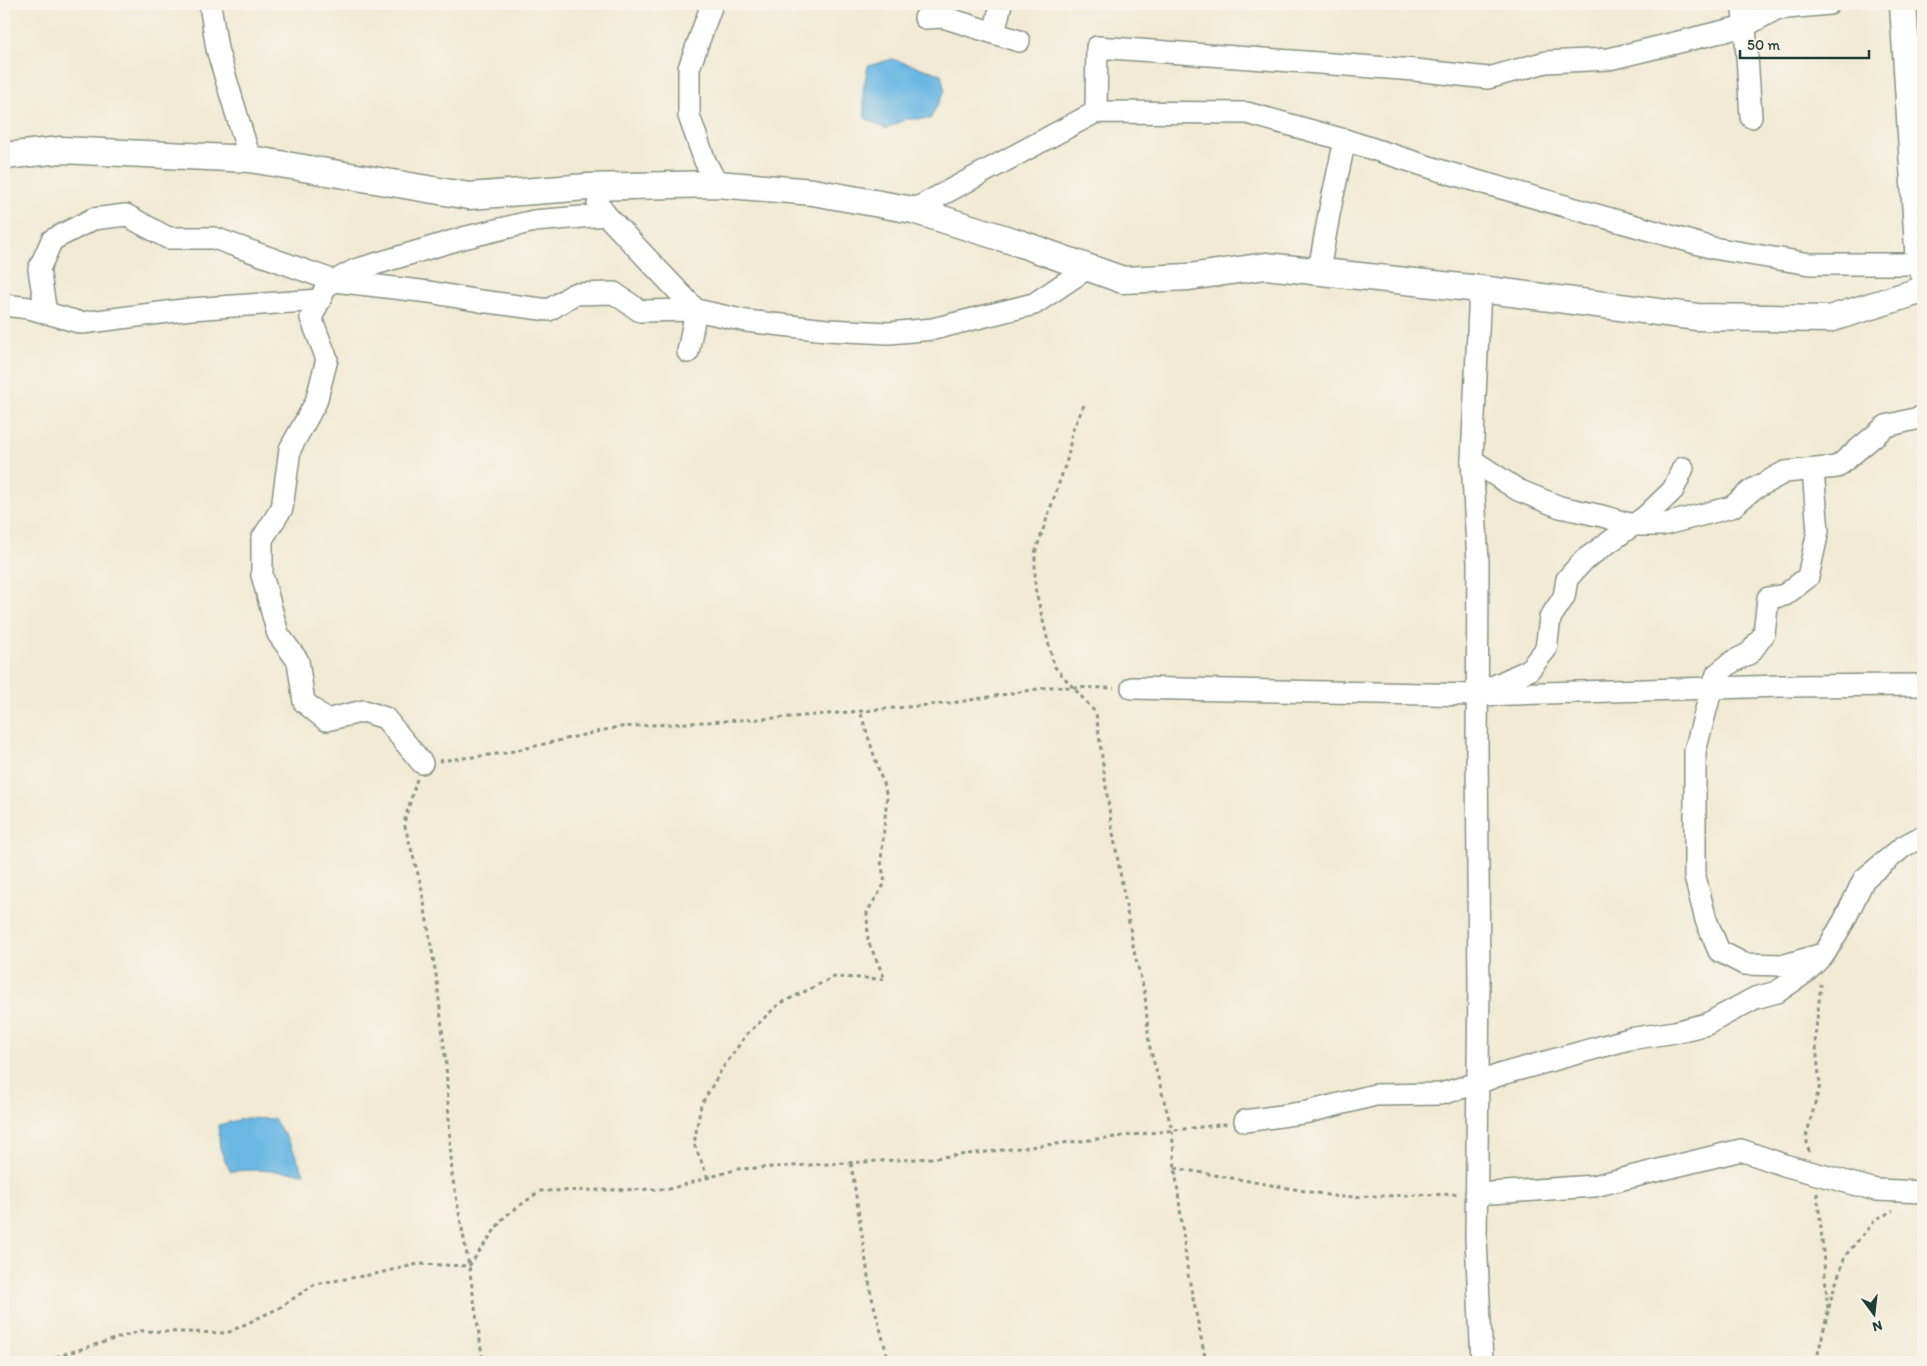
<svg xmlns="http://www.w3.org/2000/svg" width="1927" height="1366" viewBox="0 0 1927 1366" font-family="Itim,sans-serif">
	<rect width="100%" height="100%" fill="#f7f3e8"/>
	<filter id="ink" filterUnits="userSpaceOnUse"><feTurbulence type="fractalNoise" baseFrequency=".02" numOctaves="2"/><feDisplacementMap in="SourceGraphic" scale="10" xChannelSelector="R" yChannelSelector="G"/><feConvolveMatrix kernelMatrix="1 2 1 2 8 2 1 2 1" color-interpolation-filters="sRGB"/></filter>
	<filter id="wash" filterUnits="userSpaceOnUse"><feTurbulence type="fractalNoise" baseFrequency=".0096" numOctaves="4" result="noise"/><feDisplacementMap in="SourceGraphic" scale="20" xChannelSelector="R" yChannelSelector="G"/><feGaussianBlur stdDeviation="1.12" result="paint"/><feColorMatrix in="noise" values="0 0 0 0 0 0 0 0 0 0 0 0 0 0 0 0 0 1.4 0 .05"/><feComposite in="paint" operator="in"/></filter>
	<g filter="url(#wash)">
		<rect width="100%" height="100%" fill="#f1ead4"/>
		<g fill="#69b7e3" stroke="#447a8c">
			<path d="M892,59L941,74L945,91L930,119H906L886,129L865,118L863,90L868,66Z"/>
			<path d="M246,1118L274,1119L292,1147L304,1173L257,1170L230,1171L220,1149L218,1125Z"/>
		</g>
	</g>
	<g filter="url(#ink)">
		<g fill="none" stroke-linecap="round" stroke-linejoin="round">
			<defs>
				<g id="minor">
					<path d="M210,4L217,49L250,159"/>
					<path d="M712,4L689,68V116L705,161L717,184"/>
					<path d="M1742,4L1745,26L1751,117"/>
					<path d="M925,18L943,17L1019,41"/>
					<path d="M994,33L1001,4"/>
					<path d="M1096,112L1097,47L1415,70L1488,78L1546,62L1609,59L1745,26L1776,9L1829,4"/>
					<path d="M598,204L606,215L696,310L688,352"/>
					<path d="M913,210L1096,112L1247,113L1345,140L1445,172L1713,248L1810,264H1919"/>
					<path d="M1319,270L1330,209L1345,140"/>
					<path d="M1480,289L1472,460L1478,562L1477,750L1479,985L1476,1239L1482,1362"/>
					<path d="M4,305L29,308L82,323L191,309L320,300"/>
					<path d="M46,313L39,269L52,240L93,219L126,215L168,238H214L334,281L429,292L480,301L549,310L574,294L614,293L640,311L696,310L746,321L827,330L889,333L933,329L1034,304L1089,267"/>
					<path d="M1472,460L1518,490L1560,507L1602,516L1633,525H1662L1732,507L1752,490L1785,472L1837,467L1886,426L1923,417"/>
					<path d="M1813,470L1818,531L1808,577L1785,595L1768,598L1764,634L1750,653L1732,662L1717,674L1712,687L1695,751V877L1706,920L1719,951L1744,964L1785,965L1819,955"/>
					<path d="M1132,688L1477,695L1782,686L1923,685"/>
					<path d="M1486,690L1529,670L1546,649L1550,618L1564,597L1567,579L1584,560L1646,516L1673,490L1683,468"/>
					<path d="M422,763L385,718L364,711L326,720L304,702L298,661L278,634L262,575V539L282,508L290,449L316,402L327,359L311,318L327,285L355,270L463,238L534,221L606,215"/>
					<path d="M1245,1121L1308,1112L1375,1095L1441,1094L1478,1083L1502,1074L1629,1039L1675,1032L1707,1024L1755,998L1777,992L1806,972L1825,953L1844,921L1864,879L1904,846L1923,836"/>
					<path d="M1476,1194L1594,1186L1741,1150L1784,1165L1876,1190L1923,1192"/>
				</g>
				<g id="tertiary">
					<path d="M1903,4L1919,264L1923,272"/>
					<path d="M4,156L61,150L250,159L469,196L587,187L717,184L813,192L913,210L1019,243L1123,280L1189,277L1266,266L1480,289L1697,317L1829,319L1923,290"/>
				</g>
			</defs>
			<use href="#minor" stroke="#889484" stroke-width="24"/>
			<use href="#tertiary" stroke="#889484" stroke-width="29"/>
			<g stroke="#889484" stroke-width="3" stroke-dasharray="4 4" stroke-linecap="butt">
				<path d="M1084,405L1072,432L1068,457L1035,553V588L1054,666L1096,713L1110,816L1135,956L1145,994L1149,1044L1172,1130L1175,1168L1188,1274L1206,1362"/>
				<path d="M439,761L505,753L618,727L793,717L952,703L1050,687L1114,688"/>
				<path d="M417,779L404,823L421,885L437,981L446,1065L452,1175L469,1266L483,1362"/>
				<path d="M1809,1152L1806,1137L1820,1085L1815,1037L1821,984"/>
				<path d="M851,1163L871,1294L889,1362"/>
				<path d="M1175,1168L1339,1197L1458,1194"/>
				<path d="M708,1178L694,1144L701,1105L722,1069L747,1034L779,1004L834,977L885,979L868,941L867,912L885,883L881,861L887,796L860,711"/>
				<path d="M1817,1193L1821,1228L1828,1311"/>
				<path d="M50,1362L55,1357L141,1331L227,1333L279,1308L315,1284L375,1274L418,1264L469,1266L504,1217L540,1191L669,1189L738,1169L934,1158L1227,1124"/>
				<path d="M1816,1362L1832,1295L1845,1256L1876,1219L1893,1211"/>
			</g>
			<use href="#minor" stroke="#fff" stroke-width="21"/>
			<use href="#tertiary" stroke="#fff" stroke-width="26"/>
		</g>
	</g>
	<rect width="1927" height="1366" fill="none" stroke="#f7f3e8" stroke-width="20"/>
	<g transform="translate(1874 1314) rotate(165)" stroke="#f7f3e8" stroke-width="4" paint-order="stroke">
	<path d="M0-4L9 19L0 12L-9 19Z" fill="#1f3d34"/>
	<text y="-8" font-size="14" font-weight="bold" text-anchor="middle" fill="#1f3d34">N</text>
	</g>
	<path d="M1740 50v8h129v-8" fill="none" stroke="#1f3d34" stroke-width="2.5"/>
	<text x="1747" y="50" font-size="15" fill="#1f3d34" stroke="#f7f3e8" stroke-width="4" paint-order="stroke">50 m</text>
</svg>
